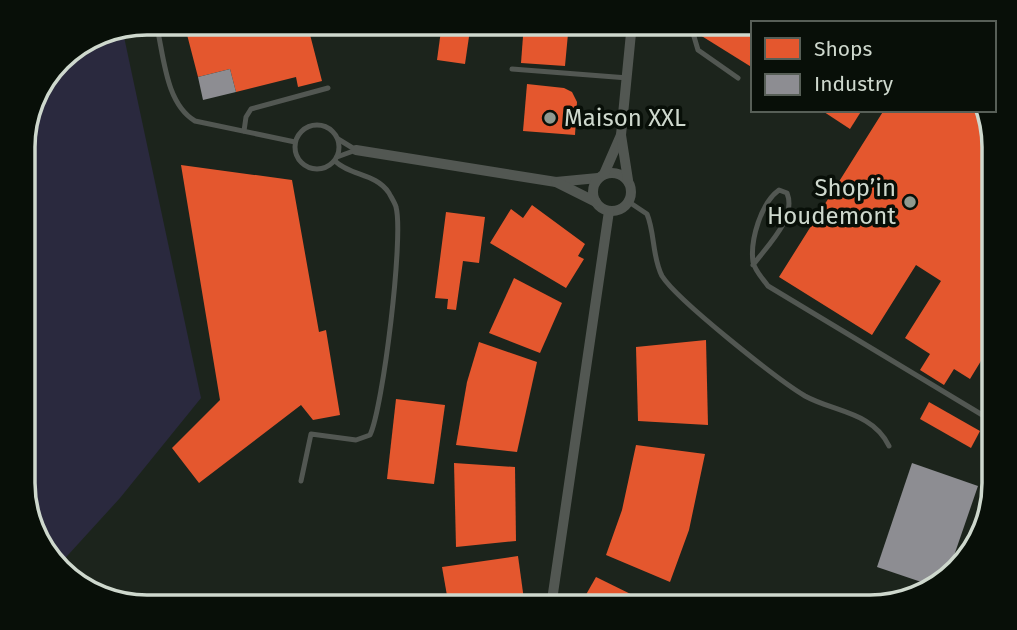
<svg xmlns="http://www.w3.org/2000/svg" width="1017" height="630" viewBox="0 0 1017 630" font-family="'Fira Sans',sans-serif">
	<rect width="100%" height="100%" fill="#1c241c"/>
	<path fill="#2a293e" d="M123,32L201,398L120,498L58,566L43,552L24,499V131L65,54Z"/>
	<g fill="#e4572e">
		<path d="M184,23H307L322,81L298,87L296,77L236,92L230,69L198,77Z"/>
		<path d="M442,23H471L465,64L437,60Z"/>
		<path d="M524,23H569L565,66L521,63Z"/>
		<path d="M699,23H753V68L700,35Z"/>
		<path d="M527,84L564,88L572,92L577,102L575,135L523,131Z"/>
		<path d="M821,110H862L850,129Z"/>
		<path d="M884,110H985L994,138V362L984,356L970,379L954,369L944,385L920,370L930,354L905,338L941,281L916,265L872,335L779,277Z"/>
		<path d="M181,165L292,180L319,332L326,330L340,415L313,420L301,405L199,483L172,448L220,400Z"/>
		<path d="M532,205L585,244L578,256L584,259L566,288L490,243L511,209L523,218Z"/>
		<path d="M446,212L485,217L479,263L463,261L456,310L447,309L448,299L435,298Z"/>
		<path d="M514,278L562,303L540,353L489,333Z"/>
		<path d="M706,340L708,425L638,421L636,347Z"/>
		<path d="M479,342L537,362L517,452L456,445L467,382Z"/>
		<path d="M396,399L445,405L434,484L387,479Z"/>
		<path d="M929,402L980,431L971,448L920,419Z"/>
		<path d="M636,445L705,454L689,530L670,582L606,555L622,510Z"/>
		<path d="M454,463L515,467L516,541L456,547Z"/>
		<path d="M518,556L525,607H449L442,567Z"/>
		<path d="M596,577L657,607H579Z"/>
	</g>
	<g fill="#8d8d92">
		<path d="M230,69L236,92L203,100L198,77Z"/>
		<path d="M912,463L978,486L947,576L936,587L877,567Z"/>
	</g>
	<g fill="none" stroke-linecap="round" stroke-linejoin="round">
		<g stroke="#525752" stroke-width="5">
			<path d="M156,23C164,55 165,103 195,121L295,142"/>
			<path d="M690,23L698,50L738,78"/>
			<path d="M512,69L628,78"/>
			<circle cx="317" cy="147" r="22"/>
			<path d="M244,131L246,117L251,109L328,88"/>
			<path d="M338,139L356,150"/>
			<path d="M337,157L356,150"/>
			<path d="M629,202L647,214C655,233 652,257 662,276C677,300 778,380 805,396C834,412 873,412 889,446"/>
			<path d="M753,265C767,246 797,218 787,193L779,190C761,203 750,240 753,262C755,271 763,279 768,286L994,422"/>
			<path d="M301,481L311,434L356,440L370,435C383,408 404,236 396,207C395,203 391,197 389,193C376,173 350,176 335,161"/>
		</g>
		<g stroke="#525752" stroke-width="10">
			<path d="M356,150L556,182L598,178"/>
			<circle cx="612" cy="192" r="19"/>
			<path d="M604,174L621,135"/>
			<path d="M628,180L621,135L632,23"/>
			<path d="M556,182L596,202"/>
			<path d="M551,607L609,211"/>
		</g>
	</g>
	<g fill="#90998f" stroke="#080f08" stroke-width="2.5">
		<circle cx="550" cy="118" r="7"/>
		<circle cx="910" cy="202" r="7"/>
	</g>
	<g text-anchor="middle" stroke-width="7" stroke-linejoin="round" paint-order="stroke">
		<g font-size="24" fill="#ced8cd" stroke="#080f08" text-anchor="start">
			<text x="564" y="126">Maison XXL</text>
			<text x="896" y="196" text-anchor="end">Shop’in<tspan x="896" dy="28">Houdemont</tspan></text>
		</g>
	</g>
	<path d="M0 0H1017V630H0ZM147 35H870A112 112 0 0 1 982 147V483A112 112 0 0 1 870 595H147A112 112 0 0 1 35 483V147A112 112 0 0 1 147 35Z" fill="#080f08" fill-rule="evenodd"/>
	<path fill="none" stroke="#ced8cd" stroke-width="3.5" d="M147 35H870A112 112 0 0 1 982 147V483A112 112 0 0 1 870 595H147A112 112 0 0 1 35 483V147A112 112 0 0 1 147 35Z"/>
	<rect x="751" y="21" width="245" height="91" fill="#080f08" stroke="#575f57" stroke-width="2"/>
	<rect x="765" y="38" width="35" height="21" fill="#e4572e" stroke="#575f57" stroke-width="2"/>
	<text x="814" y="56" font-size="21" fill="#ced8cd">Shops</text>
	<rect x="765" y="74" width="35" height="21" fill="#8d8d92" stroke="#575f57" stroke-width="2"/>
	<text x="814" y="91" font-size="21" fill="#ced8cd">Industry</text>
</svg>
